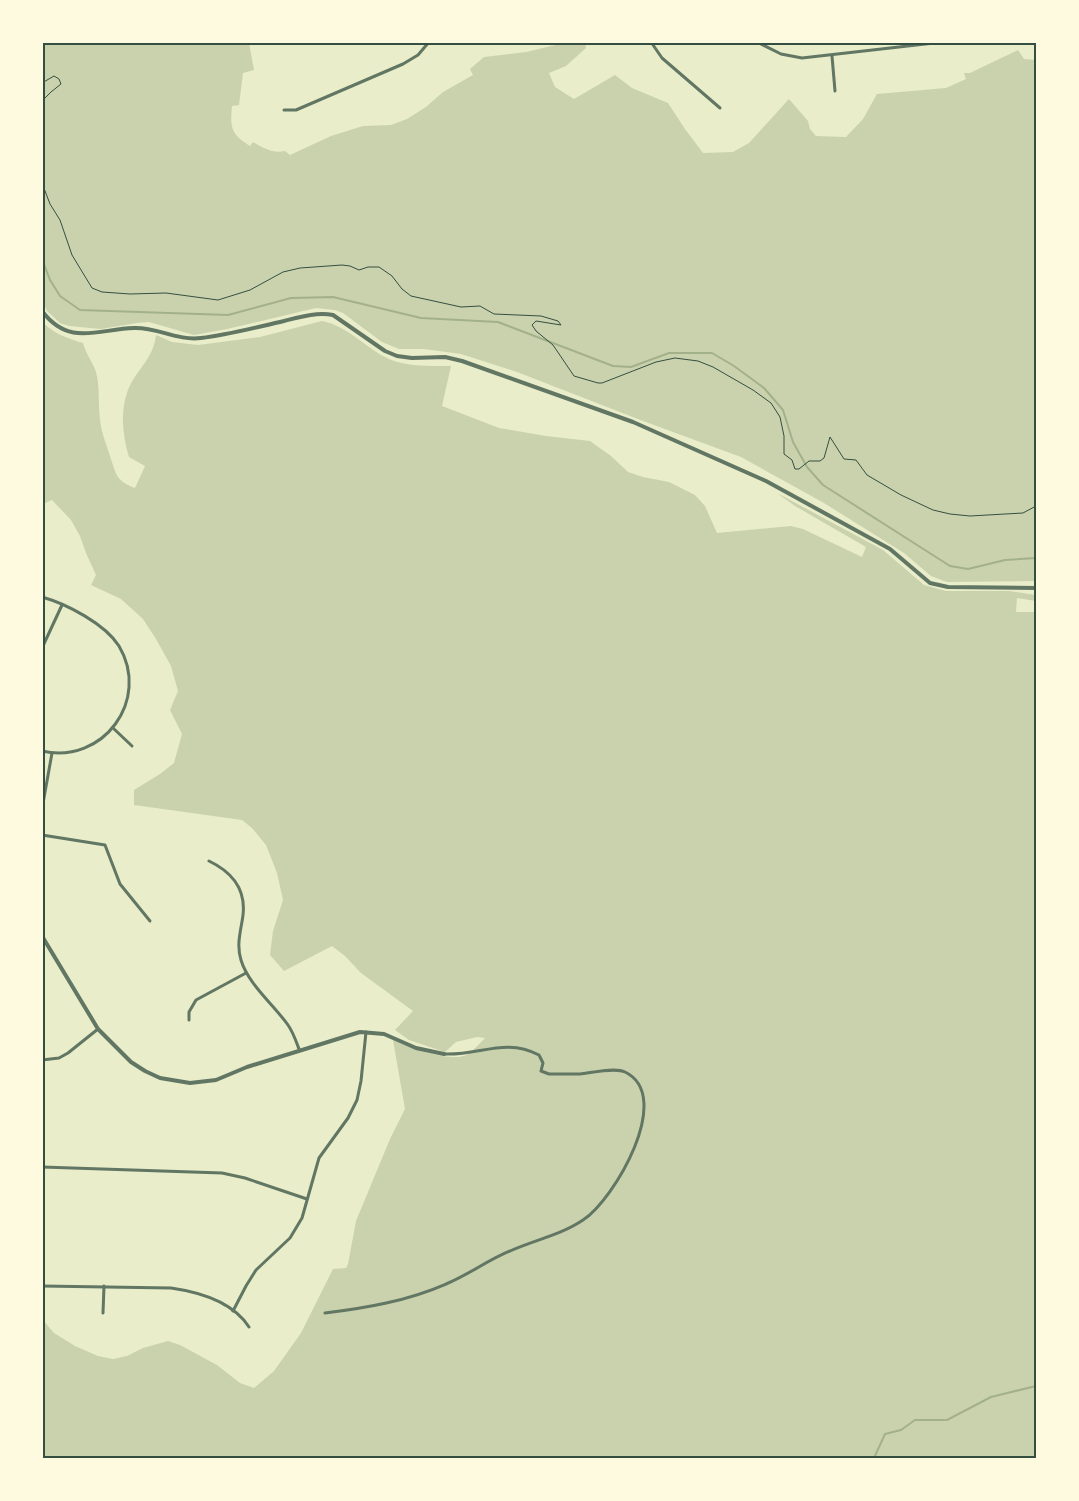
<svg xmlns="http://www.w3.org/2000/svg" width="1079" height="1501" viewBox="0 0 1079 1501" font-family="'Asap Condensed',sans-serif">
	<rect width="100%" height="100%" fill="#e9edc9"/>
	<g fill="#cad2ad">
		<path d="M42,43H249L254,70L243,73L239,105L232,106C230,128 231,134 250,146L253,142C263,148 273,154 285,151L290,155L331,136L363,126L391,125L407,119L426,107L443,92L473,75L470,69L484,57L526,52L564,43H585L586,48L566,66L549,73L555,87L574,99L615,75L632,88L668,103L685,129L703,153L733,152L749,143L789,99L808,121L810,129L816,136L846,137L863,119L877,94L946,88L966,79L964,73H970L1018,50L1024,59L1036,60V581L947,582L931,576L904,553L824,503L741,457L643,421L517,372L461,354L424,349H399L382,342L343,313L335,310L316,308L227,329L194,335L149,322L137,323L101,329L69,326L60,323L47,311L43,302Z"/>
		<path d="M322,321C348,326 365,348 389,359C408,367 431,366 451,366L442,406L499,428L546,436L590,441L611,456L628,472L643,477L669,482L695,495L705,506L717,533L791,526L803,529L862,557L866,547L795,506L777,493L883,550L924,585L946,591H1009L1036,595V601L1017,598L1016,612H1036V1458H43L42,1319L54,1333L75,1346L98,1356L113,1359L127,1356L143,1348L168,1341L180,1345L217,1365L240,1383L254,1388L274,1371L301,1333L333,1269L346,1268L348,1264L356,1221L390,1139L405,1109L393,1040C407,1047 454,1064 468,1054C474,1050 480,1043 485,1038L477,1037L456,1042L445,1052L409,1040L395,1030L413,1011L361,973L345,956L332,946L284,971L270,955L273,931L283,900L277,873L266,845L252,828L242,820L134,805V790L160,774L174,763L182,734L170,710L178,691L171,666L156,639L143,619L121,599L91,585L96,575L86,553L80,536L71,520L52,500L43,504V322C52,333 69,339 83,343C86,354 93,363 96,372C100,387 98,403 100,419C101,432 106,443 110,456C116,474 116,481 135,488L145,466L129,457C123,437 120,413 127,393C134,371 153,361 156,335L172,342L198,345L260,337Z"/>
	</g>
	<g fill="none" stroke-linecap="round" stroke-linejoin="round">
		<g stroke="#a3b18a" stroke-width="2">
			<path d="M42,259L50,280L60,296L80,310L228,315L291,298L333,297L421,318L498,322L613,366L631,367L669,353H712L734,366L764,388L783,410L793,442L807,467L823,485L950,566L968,569L1005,560L1036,558"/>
			<path d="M874,1458L885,1434L901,1430L915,1420H947L991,1397L1036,1386"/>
		</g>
		<g stroke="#344e41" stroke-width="1">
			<path d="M42,83L54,76L59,79L61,84L51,92L42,101"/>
			<path d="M42,183L50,204L60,220L72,255L92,288L102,292L130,294L166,293L218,300L250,290L283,272L300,268L342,265L350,266L359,270L368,267H379L392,276L402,289L411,296L461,307L480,306L494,314L541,316L558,321L561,325L536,321L532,325L536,331L553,345L574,376L598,383H602L656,362L675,358L698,361L713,367L753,390L771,403L780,417L784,436V454L792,460L795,469H799L809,461H820L824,458L830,437L844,459L856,460L867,475L901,495L933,510L950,514L970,516L1023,513L1036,506"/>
		</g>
		<g stroke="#617663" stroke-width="3">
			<path d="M651,42L662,58L720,108"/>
			<path d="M757,42L781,54L802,58L943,42"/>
			<path d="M832,56L835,91"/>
			<path d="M284,110H296L403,64L418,55L429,42"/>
			<path d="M42,597C67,604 105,624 119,646C151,700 103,765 42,751"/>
			<path d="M42,648L62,605"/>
			<path d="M113,728L132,746"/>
			<path d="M42,809L52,753"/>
			<path d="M42,835L105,845L120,884L150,921"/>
			<path d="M209,861C232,872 246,889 243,915C241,931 236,944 241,960C248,984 274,1005 288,1025C293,1032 296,1041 299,1049"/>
			<path d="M189,1020V1012L196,1000L246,973"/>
			<path d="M42,1060L59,1058L68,1053L98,1029"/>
			<path d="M42,1167L222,1173L245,1178L307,1199"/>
			<path d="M42,1286L171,1288C199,1292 233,1302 249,1327"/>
			<path d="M233,1311L246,1286L256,1270L290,1238L302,1218L319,1158L348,1118L357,1100L361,1081L366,1032"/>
			<path d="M103,1313L104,1286"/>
			<path d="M325,1313C366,1308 407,1301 446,1284C468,1275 488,1260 510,1251C534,1240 561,1235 583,1220C614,1200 675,1096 625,1072C615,1067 591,1073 580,1074C570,1074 559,1074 549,1074L541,1071L543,1063L539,1055C505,1037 479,1056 444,1054"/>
		</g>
		<g stroke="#617663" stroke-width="4">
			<path d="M42,311C69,347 98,329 134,328C157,327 177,341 201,338C229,335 257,327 284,321C300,317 316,312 333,315L385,351L397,356L412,358L445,357L462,361L633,422L766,481L890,549L930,583L948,587L1036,588"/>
			<path d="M42,936L98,1029L131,1062L145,1071L160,1078L190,1083L216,1080L247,1067L360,1032L384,1034L416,1048L444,1054"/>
		</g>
	</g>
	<rect width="1079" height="1501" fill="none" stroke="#fefae0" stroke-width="88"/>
	<rect x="44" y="44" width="991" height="1413" fill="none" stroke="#344e41" stroke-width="2"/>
</svg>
